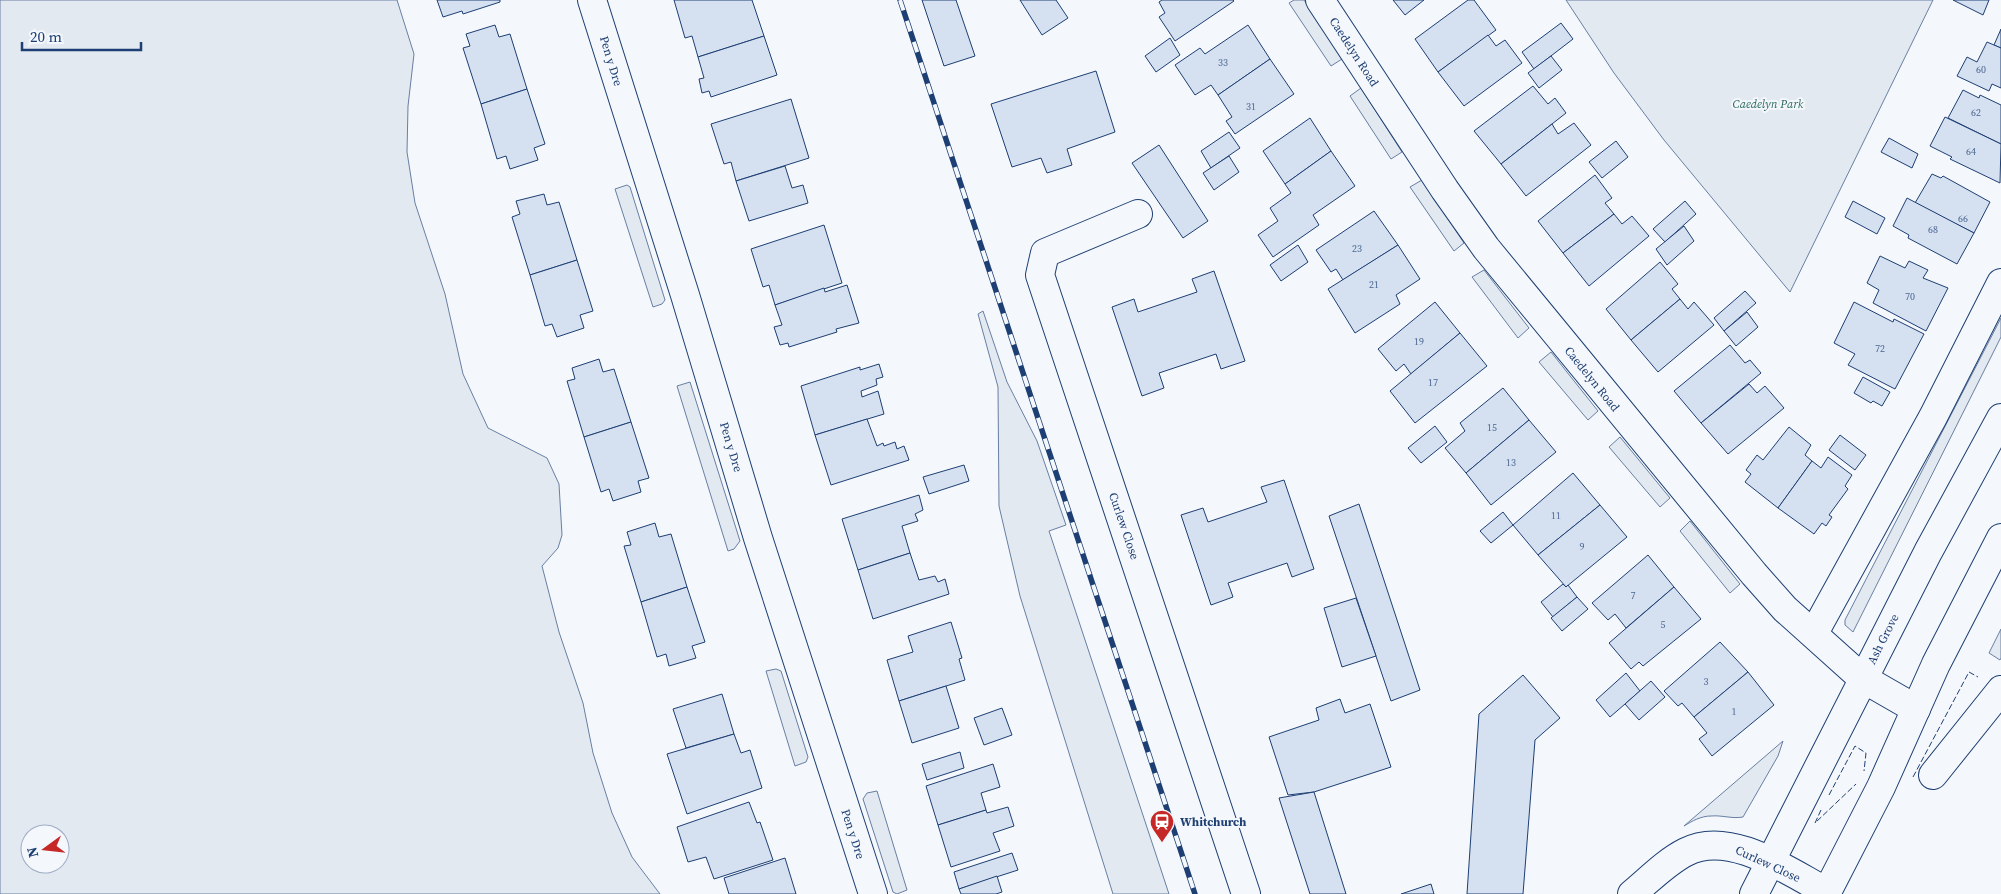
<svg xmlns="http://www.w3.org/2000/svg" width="2001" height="894" viewBox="0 0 2001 894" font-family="'Source Serif 4',serif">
	<rect width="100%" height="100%" fill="#f4f7fb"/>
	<g fill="#e3e9f0" stroke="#687fa3" fill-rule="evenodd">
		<path d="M0,0H397L414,54L408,106L407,152L415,203L445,294L463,374L488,428L547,458L559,484L562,535L558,548L542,566L559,632L583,703L593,753L612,813L632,857L660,894H0ZM30,834H60V864H30Z"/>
		<path d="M1294,0H1304L1342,59L1331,66L1289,3Z"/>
		<path d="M1566,0H1933L1790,292L1664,140L1614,73Z"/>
		<path d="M1361,88L1402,152L1391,159L1350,96Z"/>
		<path d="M1422,180L1464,243L1454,251L1410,187Z"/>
		<path d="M627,185L630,187L665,300L662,304L653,307L615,189Z"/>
		<path d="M1484,270L1529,328L1518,338L1472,277Z"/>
		<path d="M983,311L1007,382L1037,441L1066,525L1049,531L1169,894H1113L1020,596L999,506L998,387L978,314Z"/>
		<path d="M2001,318V337L1853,632L1845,625V620Z"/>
		<path d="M1551,352L1598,411L1588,420L1539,362Z"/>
		<path d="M690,382L740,541L734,549L728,551L677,386Z"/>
		<path d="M1620,437L1670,498L1660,507L1609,447Z"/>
		<path d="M1690,521L1740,584L1730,593L1680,531Z"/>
		<path d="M2001,629V658L2000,660L1989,653Z"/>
		<path d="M776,669L781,671L808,757L806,762L795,766L766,671Z"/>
		<path d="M1783,741L1778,756L1743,817C1732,819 1722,815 1711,816C1701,816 1692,821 1684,826Z"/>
		<path d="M877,791L907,890L897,894L893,892L863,799L867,793Z"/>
	</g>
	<g fill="#d5e0f0" stroke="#1d3f73">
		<path d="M437,0H500V2L463,14L462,11L443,17Z"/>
		<path d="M674,0H752L764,36L698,57L692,36L685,38Z"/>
		<path d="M922,0H956L975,56L944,66Z"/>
		<path d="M1020,0H1056L1068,18L1042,35Z"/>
		<path d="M1162,0H1233L1234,1L1175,41L1159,17L1165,13L1159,2Z"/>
		<path d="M1393,0H1424L1405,15Z"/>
		<path d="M1468,0H1474L1496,30L1438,72L1415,39Z"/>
		<path d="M1953,0H1989L1983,15Z"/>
		<path d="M1561,23L1573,39L1534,69L1522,52Z"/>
		<path d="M495,25L499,37L510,34L527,89L481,104L463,48L470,46L466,34Z"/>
		<path d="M1248,25L1270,59L1218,95L1211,85L1195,95L1175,65L1200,48L1205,54Z"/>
		<path d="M2001,29V48L1994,45Z"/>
		<path d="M1488,35L1496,46L1505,40L1522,63L1464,106L1438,72Z"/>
		<path d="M764,36L777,75L711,97L709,91L702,93L699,79L704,78L698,57Z"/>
		<path d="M1170,38L1180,55L1156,72L1145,56Z"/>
		<path d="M1987,42L2001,48V88L1992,84L1989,91L1957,76L1967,57L1977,62Z"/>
		<path d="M1551,56L1562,70L1539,88L1528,73Z"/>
		<path d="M1270,59L1294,94L1235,134L1226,121L1232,117L1218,95Z"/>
		<path d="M1096,71L1115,132L1067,149L1072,165L1047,173L1041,158L1012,167L991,104Z"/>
		<path d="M1533,86L1548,104L1555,98L1566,113L1501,164L1474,131Z"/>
		<path d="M527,89L545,144L534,148L538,160L510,169L506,156L497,159L481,104Z"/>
		<path d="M1963,90L1979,98L1980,95L2001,105V144L1948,118Z"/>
		<path d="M791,99L809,158L736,181L731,162L724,164L711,124Z"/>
		<path d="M1945,117L2001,144L2000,183L1950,159L1952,157L1930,146Z"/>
		<path d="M1310,118L1331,151L1285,184L1263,151Z"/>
		<path d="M1574,123L1591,145L1526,196L1501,164L1552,124L1558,134Z"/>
		<path d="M1229,132L1240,148L1211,168L1201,151Z"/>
		<path d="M1889,138L1918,154L1912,168L1881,152Z"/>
		<path d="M1616,141L1628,157L1602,178L1589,162Z"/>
		<path d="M1159,145L1208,221L1183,238L1132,163Z"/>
		<path d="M1331,151L1355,186L1313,215L1319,225L1273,257L1258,235L1278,221L1270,208L1291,193L1285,184Z"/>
		<path d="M1229,156L1239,172L1214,190L1203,173Z"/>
		<path d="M785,166L792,188L803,185L808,203L749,221L736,181Z"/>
		<path d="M1932,174L1941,178L1943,176L1990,202L1974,233L1915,203Z"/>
		<path d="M1595,175L1612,198L1605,203L1614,214L1563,253L1538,221Z"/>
		<path d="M544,194L547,205L559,202L577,260L530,275L512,217L520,214L516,201Z"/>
		<path d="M1907,198L1974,233L1957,264L1908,238L1909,235L1893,226Z"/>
		<path d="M1685,201L1696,214L1665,242L1653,229Z"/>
		<path d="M1853,201L1885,218L1877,234L1845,217Z"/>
		<path d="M1374,211L1398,245L1343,280L1336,269L1331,272L1316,250Z"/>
		<path d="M1614,214L1622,224L1632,216L1649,236L1589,286L1563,253Z"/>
		<path d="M824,225L842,283L775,305L769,285L763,287L751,249Z"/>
		<path d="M1684,226L1694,241L1667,265L1656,249Z"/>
		<path d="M1298,245L1308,262L1281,281L1270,265Z"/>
		<path d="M1398,245L1420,279L1396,295L1400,304L1355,333L1328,289Z"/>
		<path d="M1880,256L1905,268L1909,261L1928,270L1923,278L1948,288L1926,331L1873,303L1879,290L1867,283Z"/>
		<path d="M577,260L593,311L580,315L584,328L557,337L552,324L545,326L530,275Z"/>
		<path d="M1660,262L1678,284L1672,289L1680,299L1631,340L1606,309Z"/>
		<path d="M1214,271L1245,361L1221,369L1216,354L1159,373L1164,388L1142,396L1112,307L1134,299L1138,312L1197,292L1192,279Z"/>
		<path d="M847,285L859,323L836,329L837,332L789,347L788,343L780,345L774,327L782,325L775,305L824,288L825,292Z"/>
		<path d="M1745,291L1756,303L1724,331L1714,318Z"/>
		<path d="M1680,299L1688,309L1694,302L1714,325L1658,372L1631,340Z"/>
		<path d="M1435,302L1460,333L1411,374L1404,364L1396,371L1378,349Z"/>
		<path d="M1854,302L1893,322L1894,319L1924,334L1895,389L1848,365L1855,354L1834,343Z"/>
		<path d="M1747,312L1758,327L1736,346L1724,331Z"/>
		<path d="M1460,333L1487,366L1415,423L1390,391Z"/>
		<path d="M1730,345L1745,363L1750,360L1761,373L1701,423L1674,391Z"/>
		<path d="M599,359L603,372L614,369L631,422L584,437L567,381L575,379L572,368Z"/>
		<path d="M879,364L883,377L876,379L877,385L861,391L862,397L878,391L884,414L815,435L801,386L860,367V370Z"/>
		<path d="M1863,377L1890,392L1882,406L1873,401L1871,403L1854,393Z"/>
		<path d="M1749,384L1757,393L1765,386L1784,408L1728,454L1701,423Z"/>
		<path d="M1503,388L1529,420L1466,473L1445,448L1465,431L1460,423Z"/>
		<path d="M867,419L877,446L883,443L884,446L895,442L897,449L904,446L909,460L831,485L815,435Z"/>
		<path d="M1529,420L1556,452L1491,505L1466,473Z"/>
		<path d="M631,422L649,478L638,481L641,492L613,501L609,489L601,492L584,437Z"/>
		<path d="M1435,426L1447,442L1421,463L1408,448Z"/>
		<path d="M1789,427L1811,445L1805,455L1812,461L1778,508L1745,482L1751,474L1746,470L1757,455L1763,460Z"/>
		<path d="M1840,435L1866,455L1855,470L1829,450Z"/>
		<path d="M1828,457L1852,475L1845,486L1848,489L1829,515L1832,517L1826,526L1822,523L1814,534L1778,508L1812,461L1821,468Z"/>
		<path d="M964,465L969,481L929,494L923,477Z"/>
		<path d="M1573,473L1600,505L1538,555L1513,525Z"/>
		<path d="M1284,480L1314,569L1292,577L1287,563L1228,583L1233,597L1211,605L1181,515L1203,508L1208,522L1267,502L1261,487Z"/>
		<path d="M919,495L923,510L915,514L918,521L902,526L910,553L858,570L842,519Z"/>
		<path d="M1359,504L1420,690L1391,701L1329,516Z"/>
		<path d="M1600,505L1627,537L1566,587L1538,555Z"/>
		<path d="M1503,512L1513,525L1491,543L1480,531Z"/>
		<path d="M655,523L659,537L671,534L687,587L641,602L624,546L631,545L627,532Z"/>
		<path d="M910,553L919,580L935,576L938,582L945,579L949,594L873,619L858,570Z"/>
		<path d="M1648,555L1674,587L1626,628L1615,614L1608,620L1592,603Z"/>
		<path d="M1563,584L1566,587L1568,585L1577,597L1553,617L1541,602Z"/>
		<path d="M687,587L705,642L692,646L696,658L669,666L666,654L657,657L641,602Z"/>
		<path d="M1674,587L1701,619L1643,666L1639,662L1631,669L1609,643Z"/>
		<path d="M1577,597L1588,609L1562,631L1551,618Z"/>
		<path d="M1356,598L1376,656L1342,667L1324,608Z"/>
		<path d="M951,622L962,658L959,659L965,680L899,701L887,660L913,652L908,636Z"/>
		<path d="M1720,642L1748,672L1694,717L1682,703L1678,706L1664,691Z"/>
		<path d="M1748,672L1774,705L1712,756L1699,739L1707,733L1694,717Z"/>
		<path d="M1626,673L1640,691L1610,717L1596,700Z"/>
		<path d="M1523,675L1560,718L1535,740L1523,894H1467L1479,714Z"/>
		<path d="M1651,681L1665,697L1639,720L1625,704Z"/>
		<path d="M946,686L959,728L912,743L899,701Z"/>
		<path d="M722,694L734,734L686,748L673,709Z"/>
		<path d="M1340,699L1345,713L1370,704L1391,767L1314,792L1288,795L1269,737L1319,720L1316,708Z"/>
		<path d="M1002,708L1012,735L984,745L974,718Z"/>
		<path d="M734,734L741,753L750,750L762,788L687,814L667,754Z"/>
		<path d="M960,752L964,768L927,780L922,764Z"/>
		<path d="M993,764L1000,787L981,793L986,810L938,825L926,786Z"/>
		<path d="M1314,792L1346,894H1310L1279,798Z"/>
		<path d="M749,802L757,823L760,822L773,860L714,879L706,857L688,862L677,827Z"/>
		<path d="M1008,807L1014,826L993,833L1000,851L951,867L938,825L986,810L987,813Z"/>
		<path d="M1012,853L1018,870L959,889L954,872Z"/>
		<path d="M785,858L796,894H729L724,878Z"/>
		<path d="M997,876L1002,892L996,894H961L959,889Z"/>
		<path d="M1431,884L1434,894H1401Z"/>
	</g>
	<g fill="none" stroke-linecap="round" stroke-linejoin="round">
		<defs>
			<g id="street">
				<path d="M592,0L685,295L758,538L873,894"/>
				<path d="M1320,0L1445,190L1486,248L1754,574L1785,609L1862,678L1916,709"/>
				<path d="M1138,214L1045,253L1040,275L1246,894"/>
				<path d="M1814,633L1933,417L2001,283"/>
				<path d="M1933,775L2001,690"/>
				<path d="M1632,894C1649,880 1666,862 1686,852C1730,829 1789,872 1827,892"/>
			</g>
			<g id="highway">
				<path d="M1754,894L1928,552L2001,418"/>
				<path d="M1826,894L1881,787L1936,664L2001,538"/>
			</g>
		</defs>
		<use href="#street" stroke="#1d3f73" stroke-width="30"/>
		<use href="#highway" stroke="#1d3f73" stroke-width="30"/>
		<use href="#street" stroke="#f4f7fb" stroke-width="28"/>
		<use href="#highway" stroke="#f4f7fb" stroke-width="28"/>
		<defs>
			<path id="rail" d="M900,0L1195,894"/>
		</defs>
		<use href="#rail" stroke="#1d3f73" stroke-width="5.5"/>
		<use href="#rail" stroke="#f4f7fb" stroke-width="4" stroke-dasharray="11" stroke-linecap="butt"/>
		<g stroke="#1d3f73" stroke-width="1" stroke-dasharray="6 2.5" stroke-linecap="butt">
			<path d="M1913,777L1969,672L1978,677"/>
			<path d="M1829,795L1855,746L1866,753L1864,771"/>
			<path d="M1821,810L1815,823L1856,784"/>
		</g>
	</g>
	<defs>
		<symbol id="station-pin" viewBox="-11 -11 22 30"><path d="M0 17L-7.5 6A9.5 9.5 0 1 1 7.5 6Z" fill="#c62828" stroke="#f4f7fb"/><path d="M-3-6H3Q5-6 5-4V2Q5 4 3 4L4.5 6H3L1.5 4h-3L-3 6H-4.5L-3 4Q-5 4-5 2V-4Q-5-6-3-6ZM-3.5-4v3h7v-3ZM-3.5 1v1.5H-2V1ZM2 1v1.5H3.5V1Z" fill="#fff"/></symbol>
	</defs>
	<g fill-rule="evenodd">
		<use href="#station-pin" x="1148" y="808" width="28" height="38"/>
	</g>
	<g text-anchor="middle" stroke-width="4" stroke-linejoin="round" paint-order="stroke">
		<g font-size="10" fill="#4b6792">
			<text x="1223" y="66">33</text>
			<text x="1981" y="73">60</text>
			<text x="1251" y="110">31</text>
			<text x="1976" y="116">62</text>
			<text x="1971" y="155">64</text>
			<text x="1963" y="222">66</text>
			<text x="1933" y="233">68</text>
			<text x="1357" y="252">23</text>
			<text x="1374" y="288">21</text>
			<text x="1910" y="300">70</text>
			<text x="1419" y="345">19</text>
			<text x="1880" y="352">72</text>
			<text x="1433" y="386">17</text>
			<text x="1492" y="431">15</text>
			<text x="1511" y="466">13</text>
			<text x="1556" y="519">11</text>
			<text x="1582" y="550">9</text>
			<text x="1633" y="599">7</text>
			<text x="1663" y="628">5</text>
			<text x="1706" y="685">3</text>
			<text x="1734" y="715">1</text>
		</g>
		<g font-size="12" fill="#1d3f73" stroke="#f4f7fb">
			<text transform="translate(1354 52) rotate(57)" y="4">Caedelyn Road</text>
			<text transform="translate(611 61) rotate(73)" y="4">Pen y Dre</text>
			<text transform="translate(1592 379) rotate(51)" y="4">Caedelyn Road</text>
			<text transform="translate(731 447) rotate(73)" y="4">Pen y Dre</text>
			<text transform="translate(1124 526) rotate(71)" y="4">Curlew Close</text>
			<text transform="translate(1883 639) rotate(-63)" y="4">Ash Grove</text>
			<text transform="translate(853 834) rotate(72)" y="4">Pen y Dre</text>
			<text transform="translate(1768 864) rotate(25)" y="4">Curlew Close</text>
		</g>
		<g font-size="12" font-style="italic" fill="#2c6c60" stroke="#f4f7fb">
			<text x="1768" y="108">Caedelyn Park</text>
		</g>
		<g font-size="12" font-weight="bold" fill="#1d3f73" stroke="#f4f7fb" text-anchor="start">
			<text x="1180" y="826">Whitchurch</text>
		</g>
	</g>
	<g transform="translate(45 849) rotate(255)"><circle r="24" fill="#f4f7fb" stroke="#9eadc5"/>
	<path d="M0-4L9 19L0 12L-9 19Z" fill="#c62828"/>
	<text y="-8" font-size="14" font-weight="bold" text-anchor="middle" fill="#1d3f73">N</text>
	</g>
	<path d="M22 42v8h119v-8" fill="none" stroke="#1d3f73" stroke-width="2.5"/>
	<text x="30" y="42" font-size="15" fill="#1d3f73" stroke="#f4f7fb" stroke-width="4" paint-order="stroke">20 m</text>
</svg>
